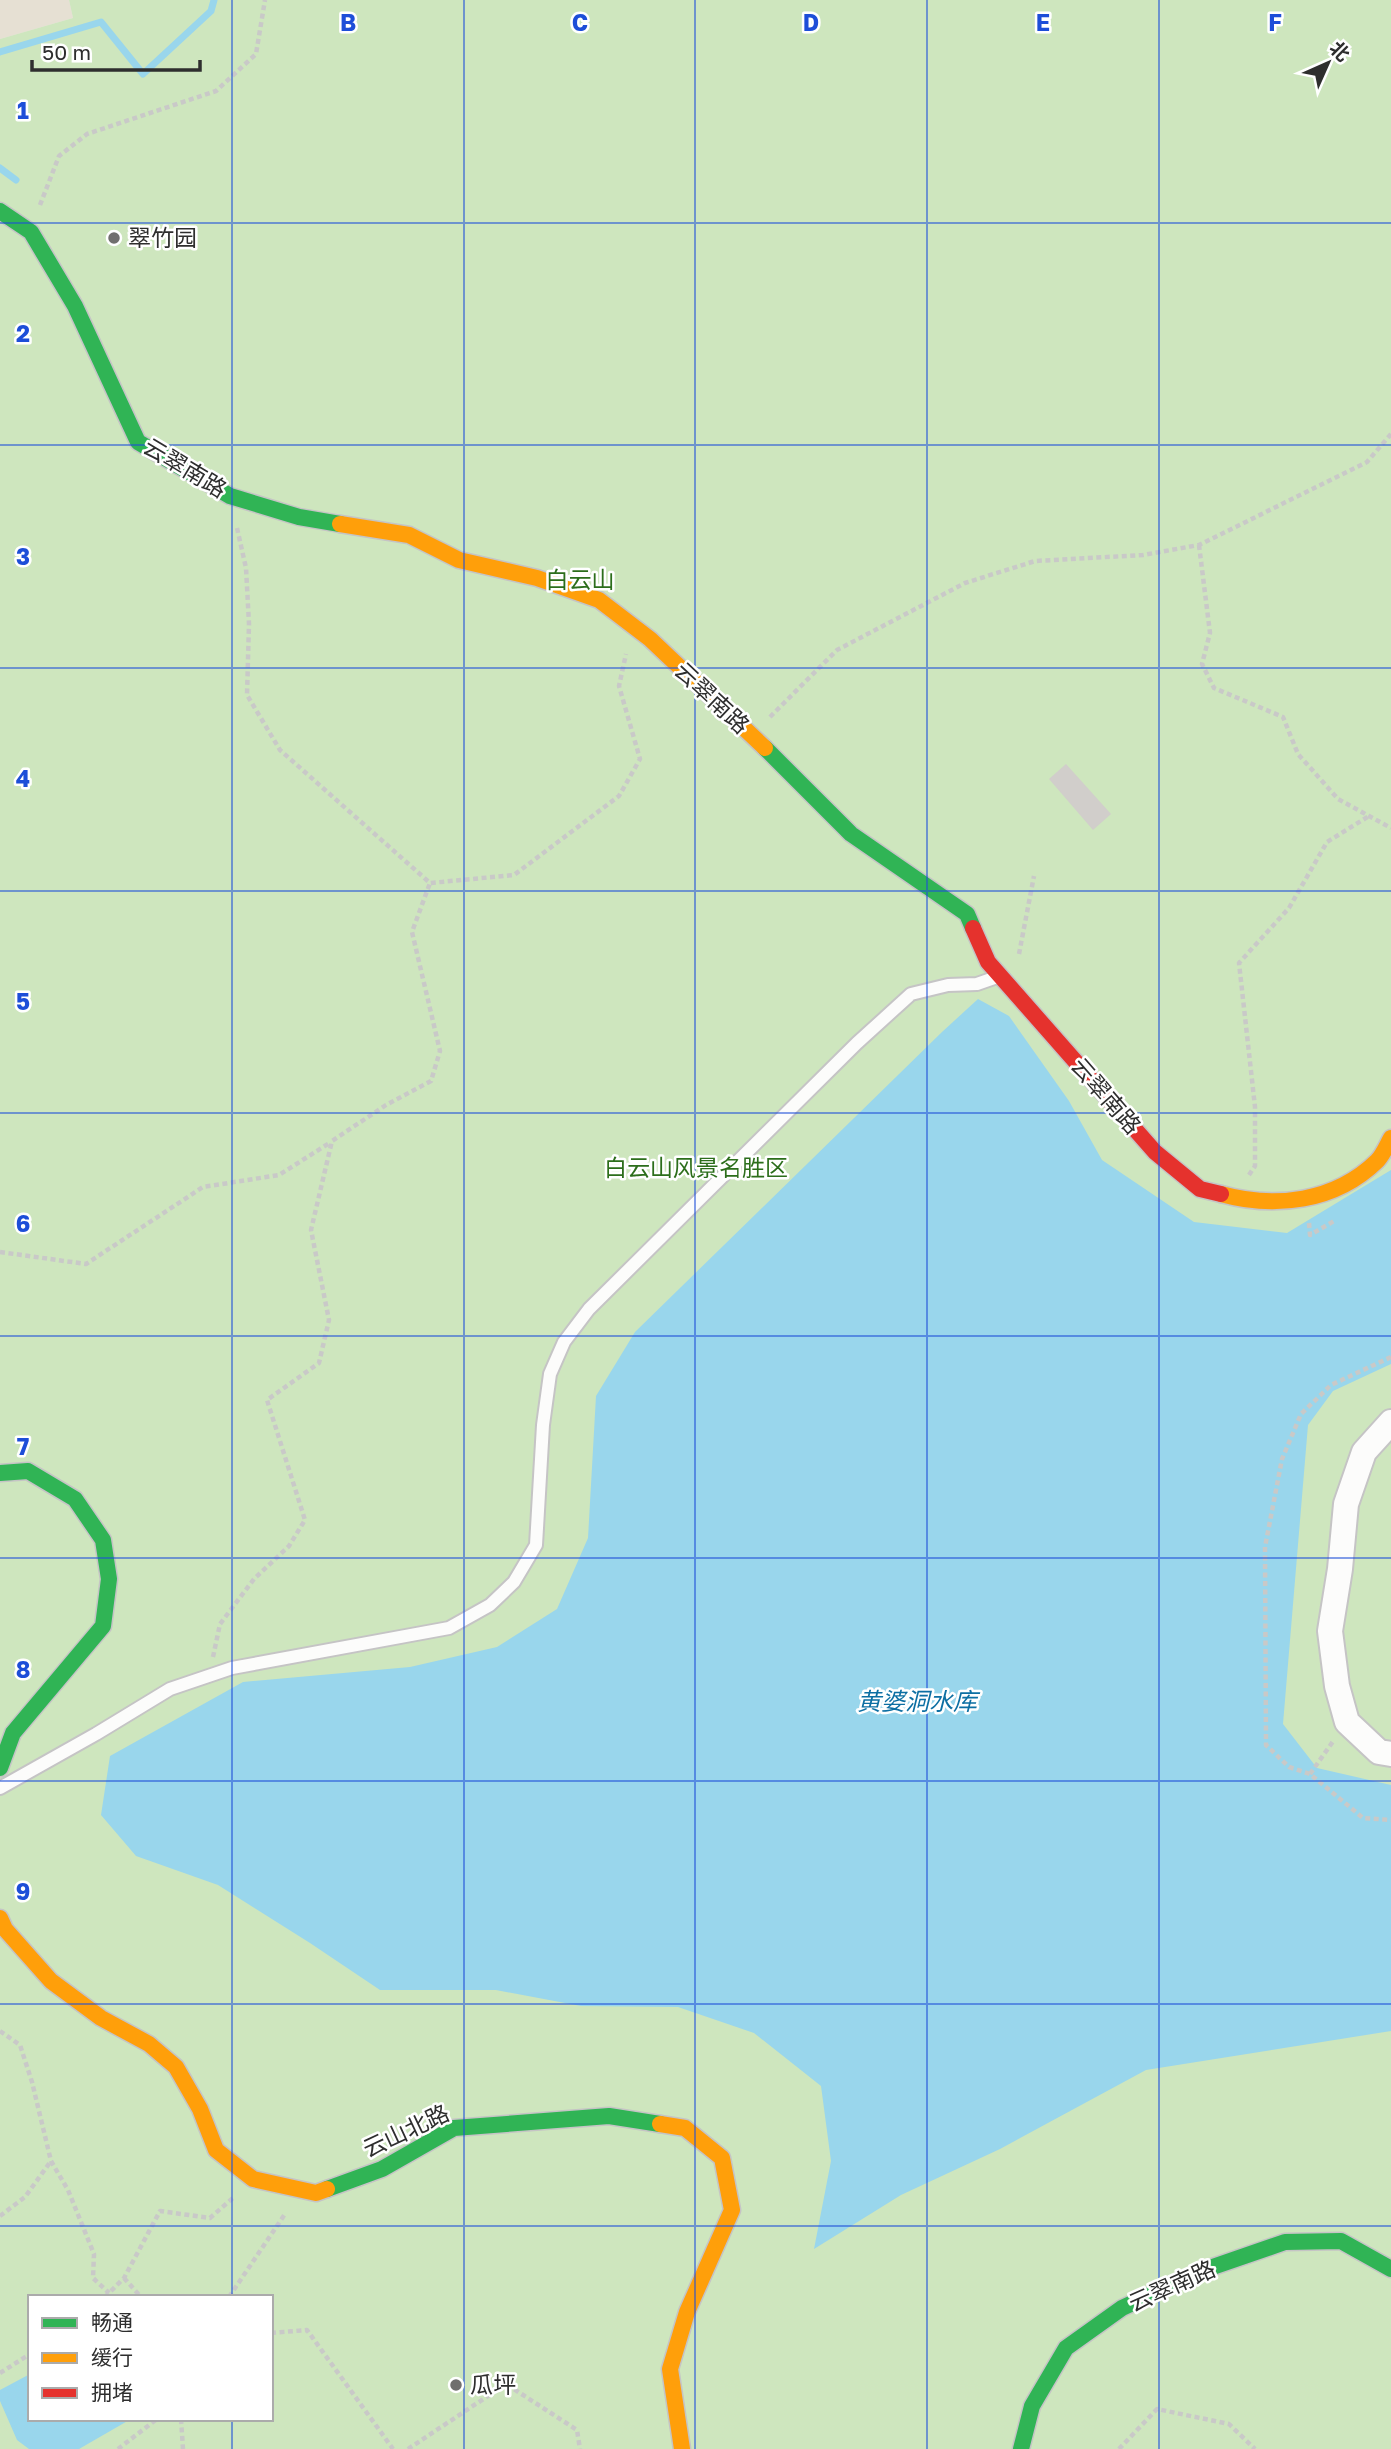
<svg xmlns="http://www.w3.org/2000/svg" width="1391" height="2449" viewBox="0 0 1391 2449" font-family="'Golos Text','Noto Sans SC',sans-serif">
	<rect width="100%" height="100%" fill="#ece8e4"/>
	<path fill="#e6e0d3" d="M0,0H69L73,18L0,39Z"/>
	<path fill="#cee6be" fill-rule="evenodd" d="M69,0H1391V2449H0V39L73,18ZM30,2297H271V2419H30Z"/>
	<g fill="#99d6ec">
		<path d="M978,999L1009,1016L1069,1101L1102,1160L1194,1222L1287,1233L1391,1170V1364L1333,1391L1308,1425L1283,1724L1317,1768L1391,1785V2031L1146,2070L1000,2149L901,2195L814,2249L831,2161L821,2086L754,2033L678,2007L581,2006L496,1990H380L310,1943L218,1885L136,1856L101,1815L110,1756L243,1682L410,1667L497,1647L557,1609L588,1538L596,1396L635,1332L942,1032Z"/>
		<path d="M30,2374V2419H131L79,2449H29L17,2440L0,2401V2390Z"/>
	</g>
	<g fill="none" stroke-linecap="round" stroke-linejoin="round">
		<g stroke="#99d6ec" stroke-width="7">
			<path d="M0,52L101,22L143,74L211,11L214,0"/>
			<path d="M0,168L16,180"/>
		</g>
	</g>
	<path fill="#d1cecb" d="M1066,764L1111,814L1093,830L1049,779Z"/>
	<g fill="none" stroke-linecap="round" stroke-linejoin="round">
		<defs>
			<path id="lane" d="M0,1788L96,1734L170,1689L232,1668L449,1628L490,1605L514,1582L536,1545L543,1425L550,1374L564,1342L589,1309L857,1043L911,994L948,985L977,984L997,977"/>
			<path id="street" d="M1391,1422L1364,1452L1346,1504L1340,1569L1330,1631L1337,1686L1347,1722L1379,1752L1391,1754"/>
			<g id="fast">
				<path d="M0,211L31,232L75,306L138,442L230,496L299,517L340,524"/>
				<path d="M765,748L851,834L967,914L973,928"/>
				<path d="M0,1473L28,1471L75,1499L103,1540L109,1579L103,1626L13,1733L0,1768"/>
				<path d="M327,2189L382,2169L454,2128L609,2116L660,2124"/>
				<path d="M1021,2449L1032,2406L1066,2348L1122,2308L1201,2271L1285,2242L1341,2241L1391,2269"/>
			</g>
			<g id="slow">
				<path d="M340,524L409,535L459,560L537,578L599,600L650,639L765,748"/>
				<path d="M1221,1194C1275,1209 1335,1202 1377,1161C1383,1155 1387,1145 1391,1138"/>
				<path d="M0,1918L5,1929L51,1981L101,2018L149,2044L176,2067L200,2109L216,2150L253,2179L316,2193L327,2189"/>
				<path d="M660,2124L685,2128L722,2158L732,2210L687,2312L670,2369L682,2449"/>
			</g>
			<path id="jam" d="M973,928L988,962L1155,1152L1200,1189L1221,1194"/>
		</defs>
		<use href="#lane" stroke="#c5c4c5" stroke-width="16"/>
		<use href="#street" stroke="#c5c4c5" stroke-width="28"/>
		<use href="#fast" stroke="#c5c4c5" stroke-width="19"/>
		<use href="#slow" stroke="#c5c4c5" stroke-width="19"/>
		<use href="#jam" stroke="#c5c4c5" stroke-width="19"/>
		<g stroke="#c9c9c8" stroke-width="4.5" stroke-dasharray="5 3.5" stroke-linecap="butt">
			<path d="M40,205L59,156L87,134L216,91L256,54L265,0"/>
			<path d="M237,528L246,568L249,624L247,695L280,750L430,883L514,875L619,796L640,759L619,686L626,654"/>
			<path d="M1199,545L1210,633L1202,664L1214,688L1283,717L1298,754L1338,799L1391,828"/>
			<path d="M770,717L837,650L965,583L1035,561L1143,555L1199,545L1367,462L1391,434"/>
			<path d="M1019,954L1034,876"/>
			<path d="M1249,1175L1255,1166V1107L1239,963L1289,908L1327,842L1369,816"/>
			<path d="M1309,1223L1310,1235L1334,1221"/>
			<path d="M0,1252L86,1264L203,1187L279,1175L331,1142"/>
			<path d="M1391,1357L1331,1385L1301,1414L1282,1459L1265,1547L1266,1745L1289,1767L1310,1774L1363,1818L1391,1820"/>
			<path d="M213,1657L220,1624L254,1579L289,1546L305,1520L267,1400L319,1363L329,1320L311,1230L332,1141L386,1105L431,1081L440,1051L412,932L430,883"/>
			<path d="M1310,1774L1334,1740"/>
			<path d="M0,2031L20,2045L32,2082L51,2161L68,2190L94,2254L93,2278L109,2293"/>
			<path d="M0,2216L25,2197L51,2161"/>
			<path d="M124,2278L141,2297"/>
			<path d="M105,2297L124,2278L160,2211L210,2218L234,2197"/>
			<path d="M229,2297L285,2214"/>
			<path d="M271,2333L307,2330L393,2449"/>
			<path d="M0,2373L30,2354"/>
			<path d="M181,2419L183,2449"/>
			<path d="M118,2449L157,2419"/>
			<path d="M408,2449L506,2384L577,2430L580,2449"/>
			<path d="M1119,2449L1157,2409L1229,2424L1255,2449"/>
		</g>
		<use href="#lane" stroke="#fcfcfb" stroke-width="12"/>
		<use href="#street" stroke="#fcfcfb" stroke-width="24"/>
		<use href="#fast" stroke="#30b455" stroke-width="16"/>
		<use href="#slow" stroke="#ff9f0a" stroke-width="16"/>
		<use href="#jam" stroke="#e5322d" stroke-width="16"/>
	</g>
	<path fill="none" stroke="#1d4ed8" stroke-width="2" stroke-opacity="0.55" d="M232,0V2297M464,0V2449M695,0V2449M927,0V2449M1159,0V2449M0,223H1391M0,445H1391M0,668H1391M0,891H1391M0,1113H1391M0,1336H1391M0,1558H1391M0,1781H1391M0,2004H1391M0,2226H1391M232,2419V2449"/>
	<g fill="#706f6e" stroke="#fff" stroke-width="2.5">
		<circle cx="114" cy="238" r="7"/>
		<circle cx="456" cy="2385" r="7"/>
	</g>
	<g text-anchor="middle" stroke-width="5" stroke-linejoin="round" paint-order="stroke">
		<g font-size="23" fill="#2e2e2e" stroke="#fff" text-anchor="start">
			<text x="128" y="246">翠竹园</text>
			<text x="470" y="2393">瓜坪</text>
		</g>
		<g font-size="23" fill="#2e2e2e" stroke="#fff">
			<text transform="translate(185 468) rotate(31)" y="8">云翠南路</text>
			<text transform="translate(712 698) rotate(43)" y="8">云翠南路</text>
			<text transform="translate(1106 1096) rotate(49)" y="8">云翠南路</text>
			<text transform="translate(406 2131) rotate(-25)" y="8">云山北路</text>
			<text transform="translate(1172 2286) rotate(-24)" y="8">云翠南路</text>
		</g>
		<g font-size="23" fill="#2c6e1b" stroke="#fff">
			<text x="580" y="588">白云山</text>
			<text x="696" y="1176">白云山风景名胜区</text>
		</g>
		<g font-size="24" font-style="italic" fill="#0d6fa3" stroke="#fff">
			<text x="917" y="1710">黄婆洞水库</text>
		</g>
	</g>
	<g font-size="23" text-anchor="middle" font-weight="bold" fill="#1d4ed8" stroke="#fff" stroke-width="5" stroke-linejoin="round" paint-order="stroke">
		<text x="348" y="31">B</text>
		<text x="580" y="31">C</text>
		<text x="811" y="31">D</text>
		<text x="1043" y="31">E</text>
		<text x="1275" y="31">F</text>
		<text x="23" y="119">1</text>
		<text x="23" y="342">2</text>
		<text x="23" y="565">3</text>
		<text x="23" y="787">4</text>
		<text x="23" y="1010">5</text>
		<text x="23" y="1232">6</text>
		<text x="23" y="1455">7</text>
		<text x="23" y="1678">8</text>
		<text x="23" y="1900">9</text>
	</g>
	<rect x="28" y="2295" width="245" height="126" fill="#ffffff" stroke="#ababab" stroke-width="2"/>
	<rect x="42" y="2318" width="35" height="10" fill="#30b455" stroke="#ababab" stroke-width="2"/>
	<text x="91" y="2330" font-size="21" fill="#2e2e2e">畅通</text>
	<rect x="42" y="2353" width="35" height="10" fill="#ff9f0a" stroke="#ababab" stroke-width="2"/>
	<text x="91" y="2365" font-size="21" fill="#2e2e2e">缓行</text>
	<rect x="42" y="2388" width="35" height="10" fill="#e5322d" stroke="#ababab" stroke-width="2"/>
	<text x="91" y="2400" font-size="21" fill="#2e2e2e">拥堵</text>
	<g transform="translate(1328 63) rotate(45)" stroke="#ffffff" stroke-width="5" paint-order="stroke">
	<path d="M0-5L12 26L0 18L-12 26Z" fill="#2e2e2e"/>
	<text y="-10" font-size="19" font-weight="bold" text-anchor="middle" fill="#2e2e2e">北</text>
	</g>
	<path d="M32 60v10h168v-10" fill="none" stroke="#2e2e2e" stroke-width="3.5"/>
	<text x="42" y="60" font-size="21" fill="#2e2e2e" stroke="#ffffff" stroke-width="5" paint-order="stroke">50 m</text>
</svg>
